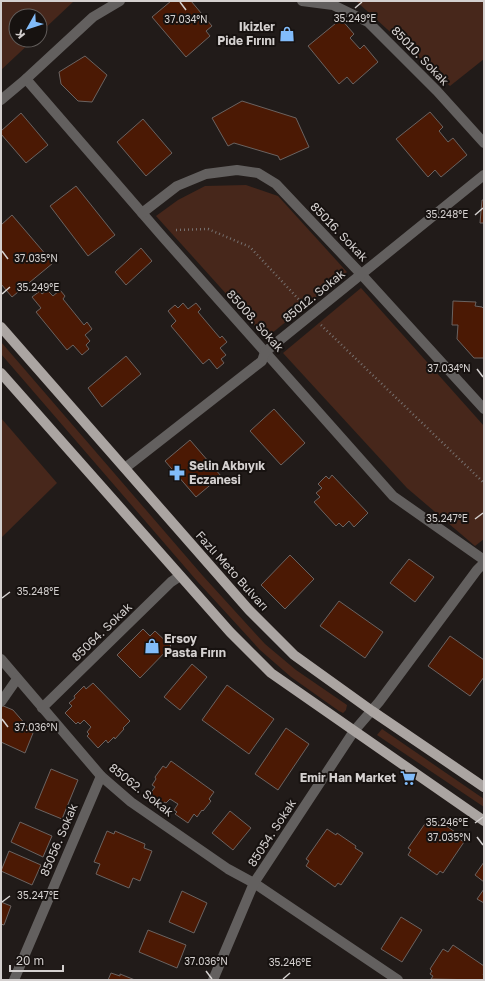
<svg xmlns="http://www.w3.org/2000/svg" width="485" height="981" viewBox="0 0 485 981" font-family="'Golos Text',sans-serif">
	<rect width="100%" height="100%" fill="#211b19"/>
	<g fill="#47271b">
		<path d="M1,1H74L40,33V16H16V40H33L1,70Z"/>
		<path d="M356,1H484V59L450,86Z"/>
		<path d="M246,185L278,196L347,272L266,338L156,216L178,200L205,186Z"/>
		<path d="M361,288L484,426V539L475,546L407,488L283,353Z"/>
		<path d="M1,342L203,576L265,644L296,670L347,705L346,710L343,713L339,711L291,677L260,650L197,581L1,354Z"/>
		<path d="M1,418L57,483L1,538Z"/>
		<path d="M382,729L484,799V807L377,735Z"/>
	</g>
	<g fill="#4b1904" stroke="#6a6361">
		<path d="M171,1H191L212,26L206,31L210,36L186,57L152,17Z"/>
		<path d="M341,19L354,34L350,38L360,49L364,45L378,62L353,84L347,77L339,84L308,46Z"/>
		<path d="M85,56L107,75L92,102L78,101L61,84L59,72Z"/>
		<path d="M242,101L296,118L309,147L280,160L278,156L234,143L228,146L212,118Z"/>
		<path d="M430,112L443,127L439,131L448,142L453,138L467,155L441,177L435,170L428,177L396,139Z"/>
		<path d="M21,113L48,145L26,163L1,134V131Z"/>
		<path d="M143,119L172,153L146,176L117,142Z"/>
		<path d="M76,186L115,235L88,256L50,206Z"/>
		<path d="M482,200H484V223H480Z"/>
		<path d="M12,215L53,263L12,297L1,284V225Z"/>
		<path d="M141,248L152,261L126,285L115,272Z"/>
		<path d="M47,290L53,296L60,290L65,296L63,299L84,325L87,322L92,329L85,335L90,341L86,345L89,349L82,355L73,345L67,350L36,312L41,308L32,297L40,291L42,294Z"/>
		<path d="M453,301L476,302L475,306L482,307L484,309V358H474L457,339L458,325H452Z"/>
		<path d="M183,303L188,309L196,303L201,309L198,312L220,338L222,336L227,342L220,348L226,355L221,359L224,363L217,369L209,359L203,364L171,326L176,321L168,311L175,305L178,308Z"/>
		<path d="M126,356L141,374L102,407L88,388Z"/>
		<path d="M274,409L305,443L281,465L250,431Z"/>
		<path d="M190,440L221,476L196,497L165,461Z"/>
		<path d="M332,475L368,513L354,527L349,521L343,527L339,523L336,526L314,502L320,497L316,493L322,488L318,484L326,476L329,479Z"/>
		<path d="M290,555L314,579L285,609L261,585Z"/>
		<path d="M409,559L434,577L415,602L390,583Z"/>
		<path d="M339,601L383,632L365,658L320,626Z"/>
		<path d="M143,629L150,636L155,631L171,646L140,678L117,655Z"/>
		<path d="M450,636L484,660V677L470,696L428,666Z"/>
		<path d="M192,664L207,677L180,710L164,697Z"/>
		<path d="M93,683L130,721L123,728L124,729L115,739L114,737L108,743L106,740L98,748L87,736L89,734L87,732L91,727L84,720L80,724L78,722L76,724L65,713L72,706L69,703L75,698L74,696L84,686L86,689Z"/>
		<path d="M227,685L274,719L249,754L202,720Z"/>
		<path d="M1,705L13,710L33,733L25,753L1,742Z"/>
		<path d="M286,728L309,744L278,790L255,774Z"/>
		<path d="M171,761L214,792L209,799L211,801L203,811L202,810L197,817L194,814L188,823L175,814L177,812L174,810L178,804L170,799L166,803L164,802L162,804L149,795L155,787L152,785L156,779L155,777L163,766L166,768Z"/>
		<path d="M51,769L78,780L62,819L35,808Z"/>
		<path d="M230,811L251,828L233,850L212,833Z"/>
		<path d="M429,818L438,824L439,821L458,834L456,837L464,842L443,873L440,871L437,875L408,855L411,850L408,848Z"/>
		<path d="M20,822L52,836L43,857L11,842Z"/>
		<path d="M327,829L336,835L337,833L356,846L355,848L363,853L341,885L338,883L335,887L306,866L309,861L306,859Z"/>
		<path d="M107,831L114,834L115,831L145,844L144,848L152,851L140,881L133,878L129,888L96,874L100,864L94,862Z"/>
		<path d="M9,851L41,865L32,885L1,871Z"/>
		<path d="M484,862V882L475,875Z"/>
		<path d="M484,889V903L477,899Z"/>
		<path d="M182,891L207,903L194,933L169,922Z"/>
		<path d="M1,902L11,906L4,925L1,924Z"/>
		<path d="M401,917L422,930L402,962L381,949Z"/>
		<path d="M148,930L186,945L177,968L139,952Z"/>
		<path d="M453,945L484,966V973L483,975L484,976V980L431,979L433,976L430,974L432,971L430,969L443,949L448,952Z"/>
		<path d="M111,973L120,976V974L135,980H108Z"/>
	</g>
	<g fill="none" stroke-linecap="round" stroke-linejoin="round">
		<g stroke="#767170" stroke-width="2.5" stroke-dasharray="1 3" stroke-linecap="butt">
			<path d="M176,230L208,229L250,247L303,304"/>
			<path d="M321,325L484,483"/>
		</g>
		<g stroke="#63605f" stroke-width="10">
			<path d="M302,1L333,5L368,22L437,91L484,143"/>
			<path d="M26,79L162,236L393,496L484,560"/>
			<path d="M1,100L26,79L93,17L120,1"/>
			<path d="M142,213L177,186L206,174L237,170L258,173L276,184L361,274L484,409"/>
			<path d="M125,468L262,361L265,352L484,175"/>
			<path d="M1,659L101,776L131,802L228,869L254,883L398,980"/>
			<path d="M1,702L17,679"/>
			<path d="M42,708L171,582L180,576"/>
			<path d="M14,980L101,776"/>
			<path d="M213,980L254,883L354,731L379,702L477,570L484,563"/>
		</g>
		<g stroke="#aba5a2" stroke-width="10">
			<path d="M1,327L249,610L294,655L372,711L484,787"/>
			<path d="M1,373L230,632L271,673L484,821"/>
		</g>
	</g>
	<path fill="none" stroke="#d4d0cf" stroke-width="1.5" d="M180,2L186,10M355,8L362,2M475,215L483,208M2,251L8,259M2,294L10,287M477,369L483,377M475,519L483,513M2,598L10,592M2,719L8,727M475,823L483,817M477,837L483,845M2,902L10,896M206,971L212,979M283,979L290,973"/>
	<defs>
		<symbol id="shop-bare" viewBox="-9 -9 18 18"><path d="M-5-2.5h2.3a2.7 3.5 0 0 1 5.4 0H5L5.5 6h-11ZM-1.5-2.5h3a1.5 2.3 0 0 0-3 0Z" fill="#82bcfa" stroke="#171210" stroke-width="2.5" paint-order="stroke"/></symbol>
		<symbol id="pharmacy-bare" viewBox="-9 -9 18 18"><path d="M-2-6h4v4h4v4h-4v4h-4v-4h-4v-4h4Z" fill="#82bcfa" stroke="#171210" stroke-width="2.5" paint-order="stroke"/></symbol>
		<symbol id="supermarket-bare" viewBox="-9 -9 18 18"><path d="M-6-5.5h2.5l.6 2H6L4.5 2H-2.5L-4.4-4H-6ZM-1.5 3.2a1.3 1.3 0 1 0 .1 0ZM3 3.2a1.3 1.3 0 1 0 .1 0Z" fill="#82bcfa" stroke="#171210" stroke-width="2.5" paint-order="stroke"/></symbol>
	</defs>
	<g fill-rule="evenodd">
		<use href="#shop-bare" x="276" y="23" width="22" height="22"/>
		<use href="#pharmacy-bare" x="166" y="462" width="22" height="22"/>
		<use href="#shop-bare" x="141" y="635" width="22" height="22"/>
		<use href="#supermarket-bare" x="397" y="767" width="22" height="22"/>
	</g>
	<g text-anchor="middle" stroke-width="4" stroke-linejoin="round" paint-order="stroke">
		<g font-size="12" font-weight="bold" fill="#d4d0cf" stroke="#171210" text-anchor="end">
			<text x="275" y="31">Ikizler<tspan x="275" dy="14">Pide Fırını</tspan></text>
			<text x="189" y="470" text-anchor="start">Selin Akbıyık<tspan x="189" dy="14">Eczanesi</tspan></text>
			<text x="164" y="643" text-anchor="start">Ersoy<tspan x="164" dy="14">Pasta Fırın</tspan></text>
			<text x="396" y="782">Emir Han Market</text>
		</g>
		<g font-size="12" fill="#d4d0cf" stroke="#171210">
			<text transform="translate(420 56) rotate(46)" y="4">85010. Sokak</text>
			<text transform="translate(339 232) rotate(46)" y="4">85016. Sokak</text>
			<text transform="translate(314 296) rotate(-39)" y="4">85012. Sokak</text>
			<text transform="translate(255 321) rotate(48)" y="4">85008. Sokak</text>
			<text transform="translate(232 571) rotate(48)" y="4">Fazlı Meto Bulvarı</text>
			<text transform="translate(102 632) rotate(-44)" y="4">85064. Sokak</text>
			<text transform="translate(141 790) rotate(38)" y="4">85062. Sokak</text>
			<text transform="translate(272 833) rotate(-57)" y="4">85054. Sokak</text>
			<text transform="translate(59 840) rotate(-67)" y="4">85056. Sokak</text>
		</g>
	</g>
	<g font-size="10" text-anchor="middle" fill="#d4d0cf" stroke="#171210" stroke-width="4" stroke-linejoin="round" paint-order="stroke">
		<text x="355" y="22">35.249°E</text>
		<text x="186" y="23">37.034°N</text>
		<text x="447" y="218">35.248°E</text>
		<text x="36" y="262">37.035°N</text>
		<text x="38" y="291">35.249°E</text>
		<text x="449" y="372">37.034°N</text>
		<text x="447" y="522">35.247°E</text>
		<text x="38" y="595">35.248°E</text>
		<text x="36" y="731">37.036°N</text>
		<text x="447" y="826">35.246°E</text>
		<text x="449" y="841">37.035°N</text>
		<text x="38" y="899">35.247°E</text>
		<text x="206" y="965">37.036°N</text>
		<text x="290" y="966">35.246°E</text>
	</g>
	<rect width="485" height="981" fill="none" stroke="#d4d0cf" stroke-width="4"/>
	<g transform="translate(28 28) rotate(231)"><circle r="19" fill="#171210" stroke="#635e5c"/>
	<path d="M0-3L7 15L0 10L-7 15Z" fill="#82bcfa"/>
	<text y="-6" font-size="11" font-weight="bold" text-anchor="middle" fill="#d4d0cf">K</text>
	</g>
	<path d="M10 965v6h53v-6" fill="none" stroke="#d4d0cf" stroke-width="2"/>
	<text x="16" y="965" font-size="12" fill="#d4d0cf" stroke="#171210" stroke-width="3" paint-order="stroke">20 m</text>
</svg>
